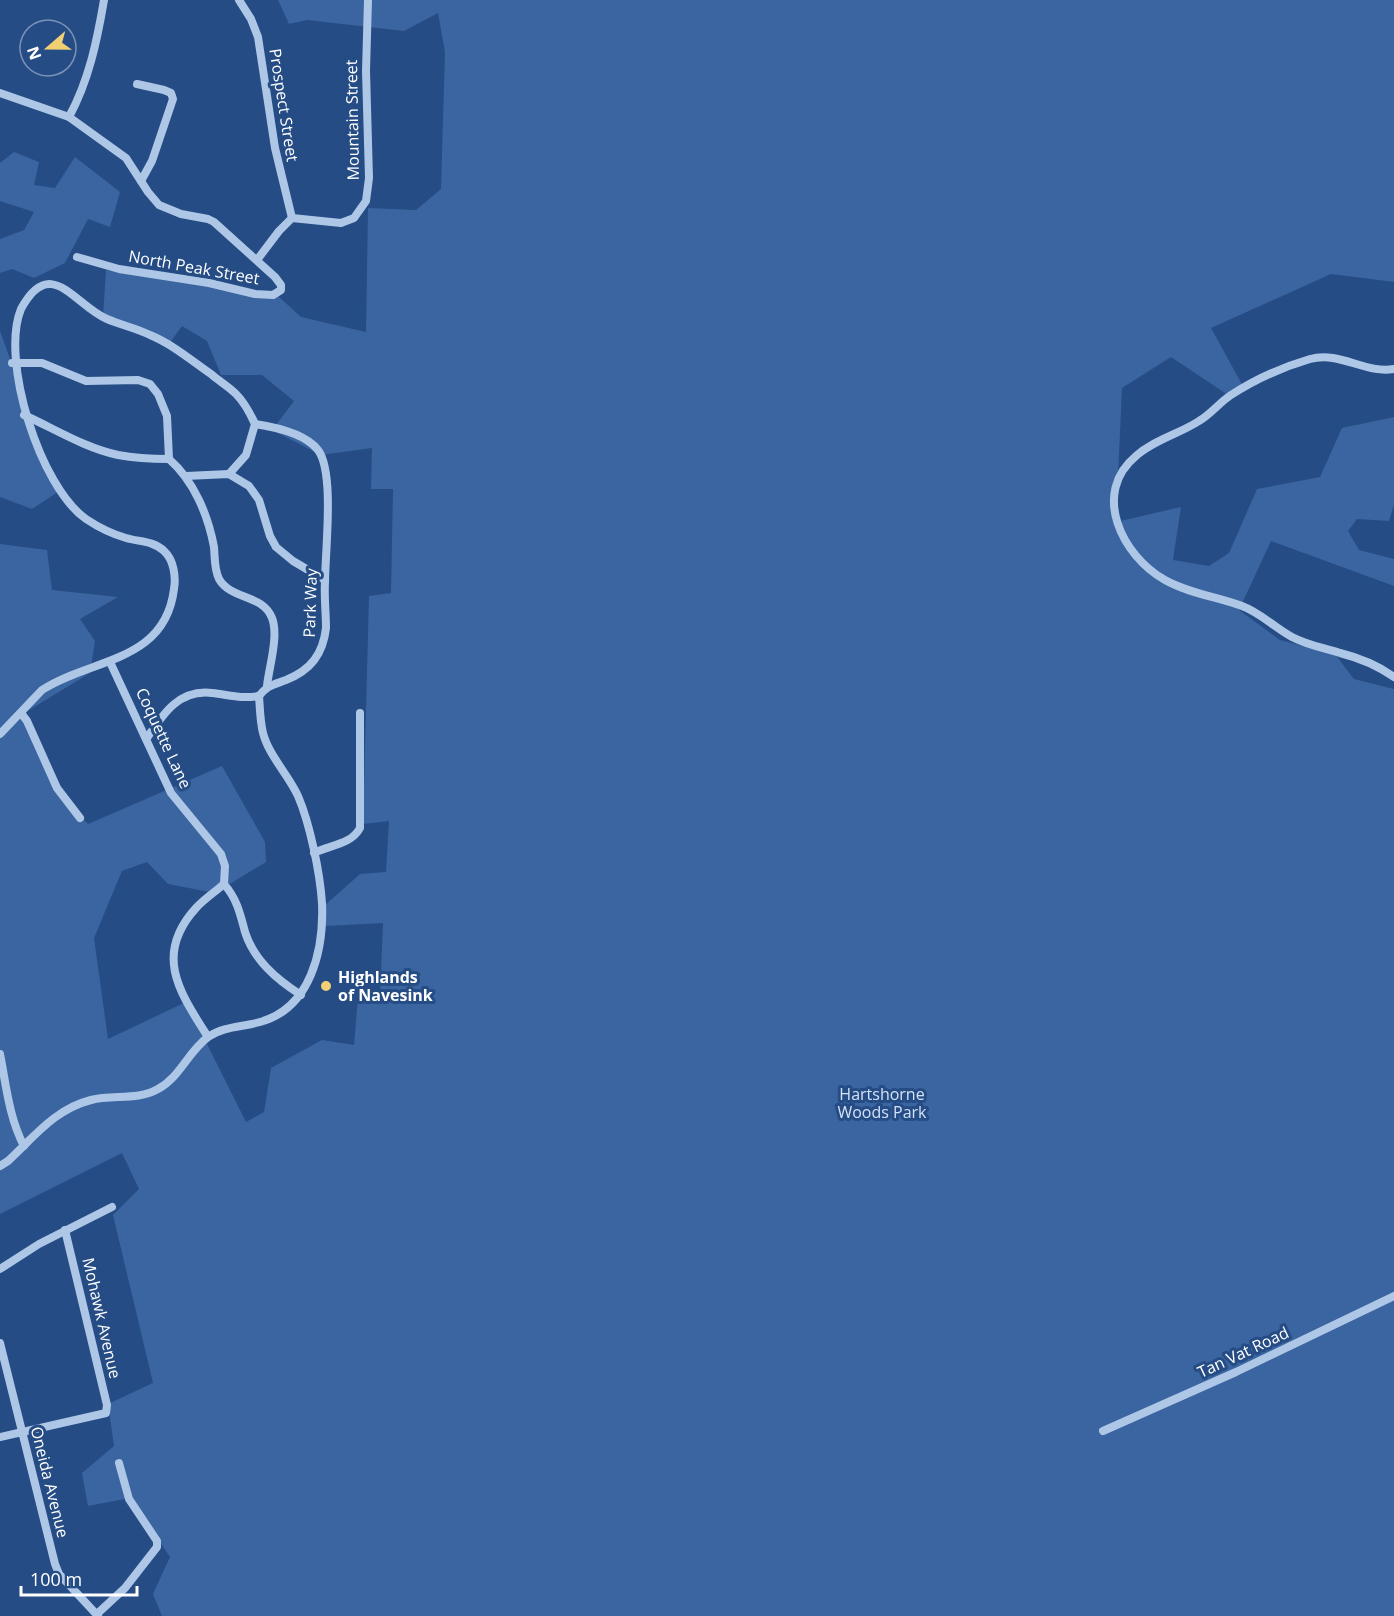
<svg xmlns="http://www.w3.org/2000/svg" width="1394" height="1616" viewBox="0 0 1394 1616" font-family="'Open Sans',sans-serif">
	<rect width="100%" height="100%" fill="#254c84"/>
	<g fill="#3a65a0">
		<path d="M278,0H1394V282L1331,274L1211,328L1244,388L1231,397L1171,357L1122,388L1116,522L1181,507L1173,560L1209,566L1229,553L1257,489L1320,477L1342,428L1394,417V505L1389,521L1357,519L1348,531L1359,550L1394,559V586L1271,541L1239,610L1280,640L1335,654L1354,679L1394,689V1616H162L153,1594L170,1557L130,1498L88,1506L82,1473L114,1446L108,1404L153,1383L113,1215L139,1189L122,1153L0,1214V544L47,550L52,590L118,597L80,619L95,641L90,673L26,712L57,793L88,824L222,766L265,842L266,862L215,893L168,884L147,862L122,871L94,938L108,1039L186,1002L246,1122L264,1112L271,1068L322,1040L354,1045L358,997L380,995L383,923L326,926L324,906L360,874L386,872L389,821L363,824L369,596L391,593L393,489H371L372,448L321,455L272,430L294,401L262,375H221L207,341L182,326L169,344L103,316L106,270L278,296L301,317L366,332L368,208L416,210L441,189L445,52L438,13L404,31L307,20L289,24Z"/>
		<path d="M14,152L39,162L34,185L55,188L75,157L120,192L110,227L88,219L65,263L34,278L12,269L0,273V239L24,230L34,212L0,201V163Z"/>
		<path d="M0,331L58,492L32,509L0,497Z"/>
	</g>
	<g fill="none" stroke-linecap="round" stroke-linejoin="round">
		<g stroke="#aec7e7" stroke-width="8">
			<path d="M239,0L251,19L258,37L275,148L292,218"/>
			<path d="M137,84L164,90L171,93L173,99L152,161L141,181"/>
			<path d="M0,93L69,117L126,158L148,192L159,205L181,214L208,219L214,222L275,277L281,285V290L273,295L255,294L209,283L119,269L77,257"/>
			<path d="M69,117C89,80 97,41 104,0"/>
			<path d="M257,260L279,231L292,218L341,223L354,218L366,201L369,178L366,71L368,0"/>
			<path d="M12,363H42L86,381L138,380L150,384L158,394L167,416L169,459"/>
			<path d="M1394,369C1365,374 1340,351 1310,359C1283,367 1254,380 1231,395C1220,402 1211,414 1199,421C1179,434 1154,440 1136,456C1091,493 1122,556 1165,580C1188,593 1217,597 1242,606C1261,613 1275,628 1292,637C1307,645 1324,648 1340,653C1360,658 1377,665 1394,677"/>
			<path d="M24,415C55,429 85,448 118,455C134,458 153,459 169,459"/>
			<path d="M169,459C194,481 208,515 214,547C215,558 214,569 219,579C231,600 263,594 272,618C279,636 269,667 267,686"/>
			<path d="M186,476L229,474L249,486L259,500L270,536L276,547L293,561L325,580"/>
			<path d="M110,662L171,793L221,854L225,866L224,884C215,892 204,899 196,908C153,955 180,993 208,1037"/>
			<path d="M21,713L27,721L57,788L80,818"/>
			<path d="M0,734L42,690C91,658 165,663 174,589C176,577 174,560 164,551C154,541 140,542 126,538C112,534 98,527 86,519C40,487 0,360 21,309C51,254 74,305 107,319C121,325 136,328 150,335C172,344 191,360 211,374C219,381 228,386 236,394C244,402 250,413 255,424L246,455L229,474"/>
			<path d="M147,738C163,714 179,689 212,693C230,695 241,699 259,696C268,685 273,685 286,680C311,670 323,654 326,628C326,612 324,597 325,582C325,553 335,472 318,450C305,433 275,427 255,424"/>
			<path d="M314,853C329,845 351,845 360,828V713"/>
			<path d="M224,884C237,899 240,913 245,932C254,960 276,979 301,995"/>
			<path d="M0,1054C6,1084 9,1118 24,1146"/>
			<path d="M0,1166L8,1161C34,1137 55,1109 91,1100C113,1094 137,1101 158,1089C180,1077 188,1052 208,1037C224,1026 243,1027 260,1022C311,1008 324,950 322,903C320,873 310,824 298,796C288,774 269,756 263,733C260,721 260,708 259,696"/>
			<path d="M0,1269L39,1244L112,1207"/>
			<path d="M0,1343L55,1564L59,1574L98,1616"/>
			<path d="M1103,1431L1236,1372L1394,1296"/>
			<path d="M0,1437L106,1413L107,1405L65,1230"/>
			<path d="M97,1614L125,1588L157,1547V1541L129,1499L119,1463"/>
		</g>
	</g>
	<circle fill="#f1d073" stroke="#254c84" stroke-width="2" cx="326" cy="986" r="6"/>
	<g text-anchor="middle" stroke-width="6" stroke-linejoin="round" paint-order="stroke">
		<g font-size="16" fill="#fff" stroke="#254c84">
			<text transform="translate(284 105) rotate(81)" y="6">Prospect Street</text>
			<text transform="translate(352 120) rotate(-91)" y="6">Mountain Street</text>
			<text transform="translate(194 267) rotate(10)" y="6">North Peak Street</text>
			<text transform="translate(310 603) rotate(-88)" y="6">Park Way</text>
			<text transform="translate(164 738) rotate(65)" y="6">Coquette Lane</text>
			<text transform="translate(102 1318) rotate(77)" y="6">Mohawk Avenue</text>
			<text transform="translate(1243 1352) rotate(-25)" y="6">Tan Vat Road</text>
			<text transform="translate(50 1482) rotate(76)" y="6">Oneida Avenue</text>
		</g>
		<g font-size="16" font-weight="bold" fill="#fff" stroke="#254c84" text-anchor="start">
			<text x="338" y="983">Highlands<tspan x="338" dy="18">of Navesink</tspan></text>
		</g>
		<g font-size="16" fill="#d2e1f6" stroke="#254c84">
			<text x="882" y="1100">Hartshorne<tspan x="882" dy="18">Woods Park</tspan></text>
		</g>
	</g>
	<g transform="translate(48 48) rotate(250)"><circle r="28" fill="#254c84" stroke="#7c94b5" stroke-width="1.5"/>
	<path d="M0-4.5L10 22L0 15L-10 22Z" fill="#f1d073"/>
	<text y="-9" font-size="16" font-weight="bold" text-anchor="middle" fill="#ffffff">N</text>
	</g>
	<path d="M21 1586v9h116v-9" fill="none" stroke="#ffffff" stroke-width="3"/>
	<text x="30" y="1586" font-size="18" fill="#ffffff" stroke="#254c84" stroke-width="4.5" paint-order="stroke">100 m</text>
</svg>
